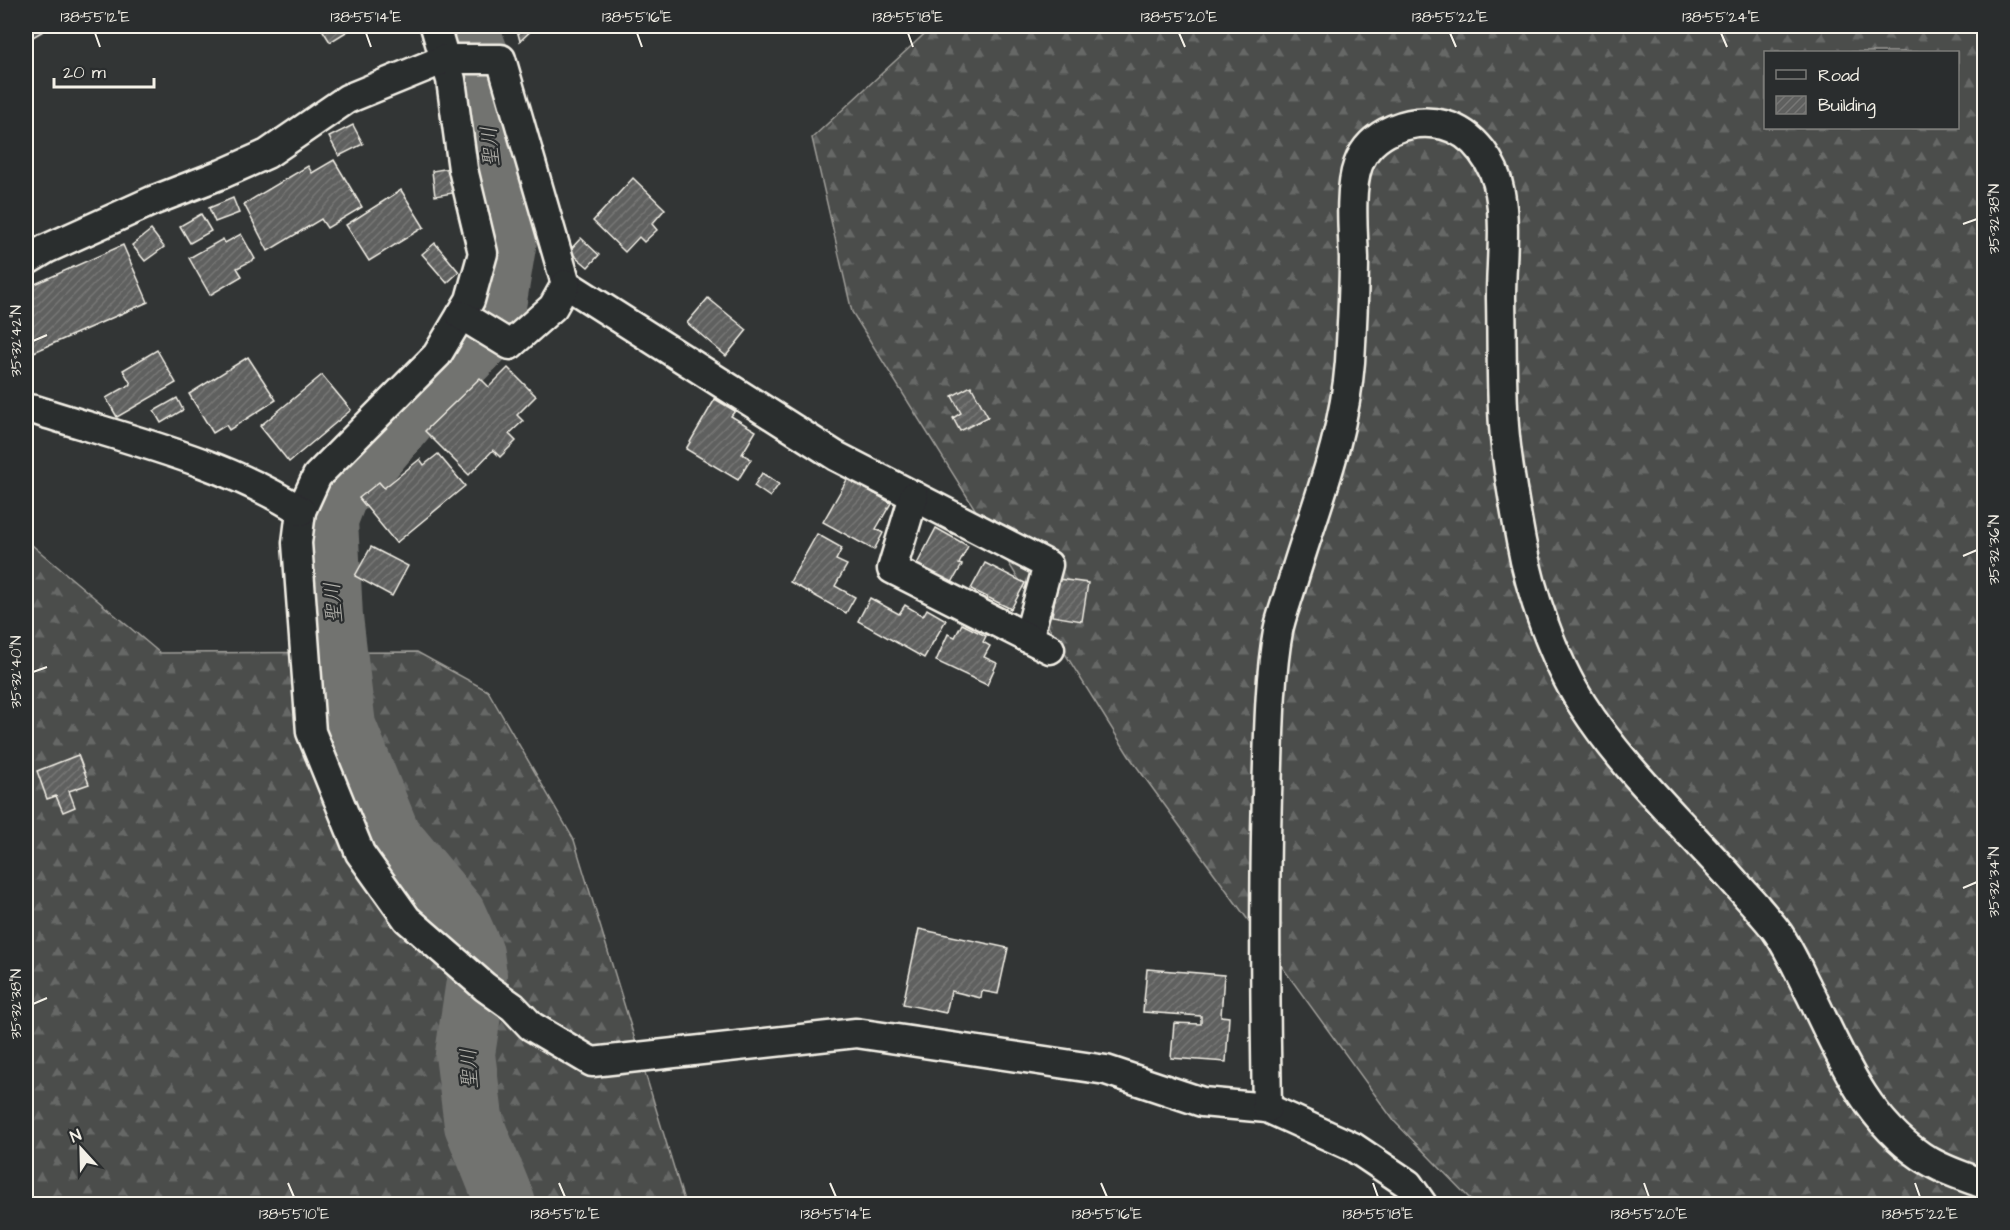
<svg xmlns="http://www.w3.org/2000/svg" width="2010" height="1230" viewBox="0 0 2010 1230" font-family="'Architects Daughter','Klee One',sans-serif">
	<defs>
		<pattern id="forest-firs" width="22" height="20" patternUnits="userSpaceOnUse" patternTransform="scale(1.5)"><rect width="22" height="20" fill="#4b4d4c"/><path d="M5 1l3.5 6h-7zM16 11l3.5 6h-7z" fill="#666766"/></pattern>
		<pattern id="building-hatch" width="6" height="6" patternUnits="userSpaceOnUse" patternTransform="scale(1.5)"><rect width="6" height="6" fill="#5f605f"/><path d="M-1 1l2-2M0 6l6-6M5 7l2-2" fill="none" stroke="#777776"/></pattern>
	</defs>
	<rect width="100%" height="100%" fill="#323535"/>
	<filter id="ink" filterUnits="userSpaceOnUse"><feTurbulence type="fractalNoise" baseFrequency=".0167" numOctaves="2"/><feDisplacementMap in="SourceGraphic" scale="12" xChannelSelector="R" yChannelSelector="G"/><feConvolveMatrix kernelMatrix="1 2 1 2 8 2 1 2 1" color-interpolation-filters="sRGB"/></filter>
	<g filter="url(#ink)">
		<g fill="url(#forest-firs)" stroke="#a09f9a" stroke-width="1.5" fill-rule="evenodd">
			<path d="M933,26H1984V1204H1475L1394,1121L1129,756L852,312L812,138ZM1766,52H1958V128H1766Z"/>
			<path d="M26,540L160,653L417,652L488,691L574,840L685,1204H26Z"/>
		</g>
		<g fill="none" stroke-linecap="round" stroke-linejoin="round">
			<path stroke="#727370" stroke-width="60" d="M468,26L485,71L490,167L507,240L492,330L419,403L357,476L338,494L328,520L333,617L346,726L391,836L456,914L474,954L477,975L465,1054L474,1125L506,1204"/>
		</g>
		<g fill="url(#building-hatch)" stroke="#f4f1e8" stroke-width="1.5">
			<path d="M26,26H52L26,41Z"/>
			<path d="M320,26H356L330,42Z"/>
			<path d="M516,26H536L520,41Z"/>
			<path d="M353,125L363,144L339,156L329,137Z"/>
			<path d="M334,160L362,207L327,228L321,219L268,251L244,204L308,166L312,173Z"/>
			<path d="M449,168L453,193L435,196L432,171Z"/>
			<path d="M633,178L665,209L652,224L657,230L644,242L639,237L625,252L593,221Z"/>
			<path d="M401,190L424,227L369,261L346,225Z"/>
			<path d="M233,198L239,213L215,222L209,208Z"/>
			<path d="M201,214L211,231L190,243L180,226Z"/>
			<path d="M151,230L164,247L145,261L132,245Z"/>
			<path d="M241,234L255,259L237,268L242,276L210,295L189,258L223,239L225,243Z"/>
			<path d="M581,238L599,255L588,267L569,251Z"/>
			<path d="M435,243L459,272L447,283L422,254Z"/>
			<path d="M123,245L148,302L27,355L26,288Z"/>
			<path d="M708,298L747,330L726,356L687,323Z"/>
			<path d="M157,350L176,383L117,417L106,398L131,384L123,370Z"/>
			<path d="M248,357L276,400L229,430L226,425L213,433L189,394Z"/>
			<path d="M508,368L536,396L517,415L523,421L509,434L516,441L500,457L493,450L469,475L425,431L480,378L489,387Z"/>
			<path d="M322,375L351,410L289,462L260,426Z"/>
			<path d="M971,386L988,417L960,431L953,418L961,413L952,396Z"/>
			<path d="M177,398L183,410L161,423L154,411Z"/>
			<path d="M715,399L735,411L731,416L756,431L742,454L751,459L738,480L686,449Z"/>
			<path d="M438,454L465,486L396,543L359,498L379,482L384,488L420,459L424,465Z"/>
			<path d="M762,473L779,484L770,497L754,486Z"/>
			<path d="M848,478L891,503L876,529L883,533L874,550L823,522Z"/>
			<path d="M936,528L968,546L959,564L962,565L950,586L915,568Z"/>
			<path d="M817,534L842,548L836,560L847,565L835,586L855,597L846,613L790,582Z"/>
			<path d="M371,547L408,566L392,596L355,576Z"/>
			<path d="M985,563L1025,583L1011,609L971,589Z"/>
			<path d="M1058,579L1088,583L1082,621L1052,616Z"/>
			<path d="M870,598L899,614L905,605L923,616L927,609L946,620L924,658L858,621Z"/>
			<path d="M962,624L986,636L983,642L990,646L984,657L997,663L987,685L936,661L948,634L955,637Z"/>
			<path d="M78,755L89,784L69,791L75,807L63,812L56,796L47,799L37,771Z"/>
			<path d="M919,929L1008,948L998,994L982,991L981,998L951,991L946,1013L903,1004Z"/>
			<path d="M1147,969L1224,975L1221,1016L1229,1017L1226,1062L1171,1058L1174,1023L1201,1024V1016L1143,1012Z"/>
		</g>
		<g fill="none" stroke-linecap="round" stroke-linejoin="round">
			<defs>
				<g id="minor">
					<path d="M435,26L451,80L463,169L483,253L470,300L437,355L317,476L301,511L297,543L311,732L360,853L407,919L485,987L513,1007L531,1026L592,1062L856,1033L1106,1070L1202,1102L1267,1108L1353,1147L1408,1184L1422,1204"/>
					<path d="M26,261L46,249L152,201L222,174L267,154L347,99L445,59H501L566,284L836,456L1048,565L1028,638"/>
					<path d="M461,315L510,345L553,307L566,284"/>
					<path d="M26,409L35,410C122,438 224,461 301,511"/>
					<path d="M914,496L892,569L1050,649"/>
					<path d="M1267,1108C1265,1003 1264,898 1267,794C1269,743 1269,681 1278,631C1281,616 1287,601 1291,587C1313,512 1344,441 1350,362C1352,327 1354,293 1354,258C1353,232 1349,189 1358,165C1370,131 1412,117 1444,125C1475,133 1495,164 1500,193C1506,227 1501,264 1501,298C1502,340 1501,384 1504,426C1507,465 1514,503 1521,541C1530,592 1554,660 1582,704C1613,753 1654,795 1693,837C1715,860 1736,883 1756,906C1763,915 1772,924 1778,933C1791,952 1800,974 1811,995C1840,1054 1864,1117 1921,1156C1940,1169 1963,1176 1984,1184"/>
				</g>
			</defs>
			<use href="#minor" stroke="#f4f1e8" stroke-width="33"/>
			<use href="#minor" stroke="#2a2d2e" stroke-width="28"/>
		</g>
	</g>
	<path fill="none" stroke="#f4f1e8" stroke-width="2" d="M95,33L100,47M366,33L371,47M637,33L642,47M908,33L913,47M1179,33L1185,47M1450,33L1456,47M1721,33L1727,47M1963,224L1977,219M33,341L47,335M1963,556L1977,550M33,672L47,667M1963,888L1977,882M33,1004L47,998M288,1183L294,1197M559,1183L565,1197M830,1183L836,1197M1101,1183L1107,1197M1373,1183L1378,1197M1644,1183L1649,1197M1915,1183L1920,1197"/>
	<g text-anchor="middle" stroke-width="4.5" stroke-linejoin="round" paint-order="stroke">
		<g font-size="21" font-style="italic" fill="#b3b2ac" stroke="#2a2d2e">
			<text transform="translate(490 147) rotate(-95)" y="7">聖川</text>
			<text transform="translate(333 603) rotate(-94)" y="7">聖川</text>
			<text transform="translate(469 1069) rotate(-93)" y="7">聖川</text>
		</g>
	</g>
	<rect width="2010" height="1230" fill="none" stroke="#2a2d2e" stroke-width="66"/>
	<rect x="1764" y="51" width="195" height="78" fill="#2a2d2e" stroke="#7b7b78" stroke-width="1.5"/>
	<rect x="1776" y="70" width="30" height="9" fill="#2a2d2e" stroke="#7b7b78" stroke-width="1.5"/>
	<text x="1818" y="81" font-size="18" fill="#f4f1e8">Road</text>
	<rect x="1776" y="96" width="30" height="18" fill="url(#building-hatch)" stroke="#7b7b78" stroke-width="1.5"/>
	<text x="1818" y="111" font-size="18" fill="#f4f1e8">Building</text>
	<g transform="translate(81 1149) rotate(338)" stroke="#2a2d2e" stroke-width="4.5" paint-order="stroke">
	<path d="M0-4.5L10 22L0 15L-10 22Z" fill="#f4f1e8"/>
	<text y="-9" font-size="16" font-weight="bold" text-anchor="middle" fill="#f4f1e8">N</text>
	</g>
	<path d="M54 78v9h100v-9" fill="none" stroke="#f4f1e8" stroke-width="3"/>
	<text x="63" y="78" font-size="18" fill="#f4f1e8" stroke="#2a2d2e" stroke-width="4.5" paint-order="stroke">20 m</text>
	<rect x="33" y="33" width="1944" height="1164" fill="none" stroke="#f4f1e8" stroke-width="2"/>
	<g font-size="15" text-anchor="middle" fill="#f4f1e8">
		<text x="95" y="22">138°55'12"E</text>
		<text x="366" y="22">138°55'14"E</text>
		<text x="637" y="22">138°55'16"E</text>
		<text x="908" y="22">138°55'18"E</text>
		<text x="1179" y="22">138°55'20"E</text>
		<text x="1450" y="22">138°55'22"E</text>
		<text x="1721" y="22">138°55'24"E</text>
		<text transform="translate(1994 219) rotate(-90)" y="5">35°32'38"N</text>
		<text transform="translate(16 341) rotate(-90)" y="5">35°32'42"N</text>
		<text transform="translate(1994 550) rotate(-90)" y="5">35°32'36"N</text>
		<text transform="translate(16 672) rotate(-90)" y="5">35°32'40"N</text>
		<text transform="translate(1994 882) rotate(-90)" y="5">35°32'34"N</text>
		<text transform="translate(16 1004) rotate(-90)" y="5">35°32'38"N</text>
		<text x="294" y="1219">138°55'10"E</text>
		<text x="565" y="1219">138°55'12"E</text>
		<text x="836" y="1219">138°55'14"E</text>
		<text x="1107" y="1219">138°55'16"E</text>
		<text x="1378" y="1219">138°55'18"E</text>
		<text x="1649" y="1219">138°55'20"E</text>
		<text x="1920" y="1219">138°55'22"E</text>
	</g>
</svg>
